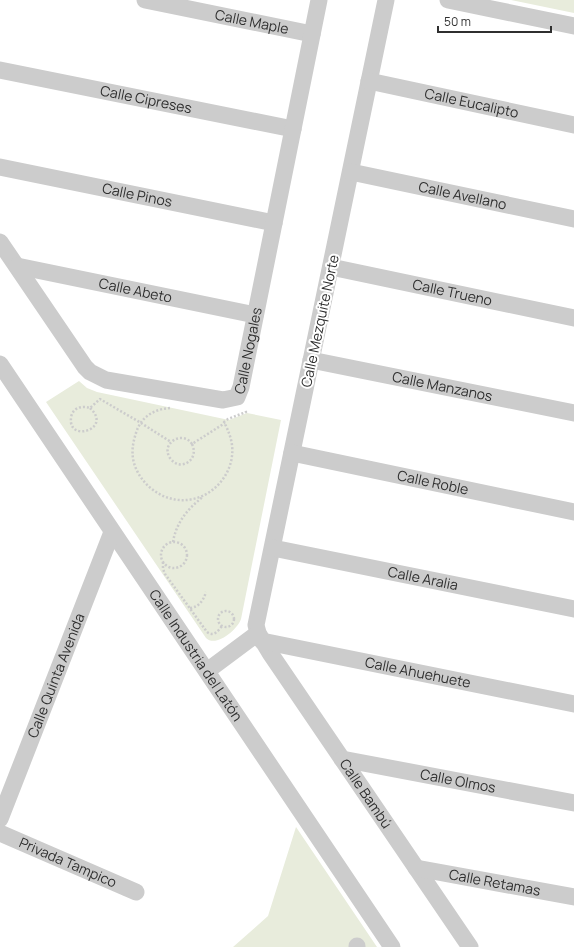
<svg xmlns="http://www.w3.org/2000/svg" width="574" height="947" viewBox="0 0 574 947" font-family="Manrope,sans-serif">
	<rect width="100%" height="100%" fill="#fff"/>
	<g fill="#e8ecdc">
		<path d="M511,0H574V13Z"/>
		<path d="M79,381L87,388L97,392L229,420L247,413L281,420L241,619C238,629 216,648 206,638L46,402Z"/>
		<path d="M296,827L377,947H233L268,916Z"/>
	</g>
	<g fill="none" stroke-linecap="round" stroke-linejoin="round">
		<g stroke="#ccc" stroke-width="2.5" stroke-dasharray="2 2" stroke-linecap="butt">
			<path d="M90,408C113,429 68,443 71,418C72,408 82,405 90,408L100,399L141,423L171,442"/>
			<path d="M170,408C155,409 141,416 136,433C133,442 131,452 134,463C141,487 167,505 193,499C217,494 235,470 232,445C231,437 228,430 224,422L228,419L246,412L245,410"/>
			<path d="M192,444C200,461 179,472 170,458C160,443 183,430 192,444L225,423"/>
			<circle cx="174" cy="555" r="13"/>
			<path d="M173,542C176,523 188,508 203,497"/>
			<path d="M163,562V569L165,574L207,632C214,637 218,631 222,626"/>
			<path d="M190,608C199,607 203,601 206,592"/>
			<circle cx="226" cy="619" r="8"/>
		</g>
		<g stroke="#ccc" stroke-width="17">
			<path id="s1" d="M145,0L312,34"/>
			<path id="s2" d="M386,0L256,625L258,633L270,653L470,947"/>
			<path d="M448,0L574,26"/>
			<path id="s3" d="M0,70L293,129"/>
			<path id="s4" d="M369,81L574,125"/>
			<path id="s5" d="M0,167L274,223"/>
			<path id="s6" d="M351,172L574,219"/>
			<path id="s7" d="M0,242L85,367L90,372L106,380L223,400L237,397L241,387L319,0"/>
			<path id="s8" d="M17,266L255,315"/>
			<path id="s9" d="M331,267L574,318"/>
			<path id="s10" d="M311,360L574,413"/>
			<path id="s11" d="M0,364L392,947"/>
			<path id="s12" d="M292,453L574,512"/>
			<path id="s13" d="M273,548L574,609"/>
			<path id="s14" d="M262,641L574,704"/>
			<path d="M207,671L258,633"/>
			<path id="s15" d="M342,759L574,803"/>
			<path id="s16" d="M0,819L112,532"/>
			<path id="s17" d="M0,833L136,892"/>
			<path id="s18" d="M416,868L574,897"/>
			<path d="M357,946V947"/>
		</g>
	</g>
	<g text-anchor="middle" stroke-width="4" stroke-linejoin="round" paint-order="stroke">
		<g font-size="14" fill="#2f2f2f" stroke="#fff">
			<text dy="5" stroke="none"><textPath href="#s1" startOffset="109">Calle Maple</textPath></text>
			<text dy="5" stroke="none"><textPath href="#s3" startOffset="149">Calle Cipreses</textPath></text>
			<text dy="5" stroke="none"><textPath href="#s4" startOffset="105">Calle Eucalipto</textPath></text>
			<text dy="5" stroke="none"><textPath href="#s5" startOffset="140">Calle Pinos</textPath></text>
			<text dy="5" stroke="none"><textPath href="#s6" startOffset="114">Calle Avellano</textPath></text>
			<text dy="5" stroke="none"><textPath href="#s8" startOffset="121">Calle Abeto</textPath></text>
			<text dy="5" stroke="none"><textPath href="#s9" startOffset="124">Calle Trueno</textPath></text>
			<text transform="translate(320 321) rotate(-78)" y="5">Calle Mezquite Norte</text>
			<text dy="5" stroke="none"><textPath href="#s7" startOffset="357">Calle Nogales</textPath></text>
			<text dy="5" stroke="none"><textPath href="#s10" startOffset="134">Calle Manzanos</textPath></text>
			<text dy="5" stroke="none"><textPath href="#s12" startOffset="144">Calle Roble</textPath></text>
			<text dy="5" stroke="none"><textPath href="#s13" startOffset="153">Calle Aralia</textPath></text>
			<text dy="5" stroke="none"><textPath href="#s11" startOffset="351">Calle Industria del Latón</textPath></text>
			<text dy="5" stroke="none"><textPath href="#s14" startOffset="159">Calle Ahuehuete</textPath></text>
			<text dy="5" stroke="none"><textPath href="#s16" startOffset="154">Calle Quinta Avenida</textPath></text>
			<text dy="5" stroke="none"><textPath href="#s15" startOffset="118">Calle Olmos</textPath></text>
			<text dy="5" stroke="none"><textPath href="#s2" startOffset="840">Calle Bambú</textPath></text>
			<text dy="5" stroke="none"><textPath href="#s17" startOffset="74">Privada Tampico</textPath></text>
			<text dy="5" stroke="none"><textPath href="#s18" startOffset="80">Calle Retamas</textPath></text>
		</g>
	</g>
	<path d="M438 26v6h113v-6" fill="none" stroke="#2f2f2f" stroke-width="2"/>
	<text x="444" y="26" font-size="12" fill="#2f2f2f" stroke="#ffffff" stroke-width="3" paint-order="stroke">50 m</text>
</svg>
